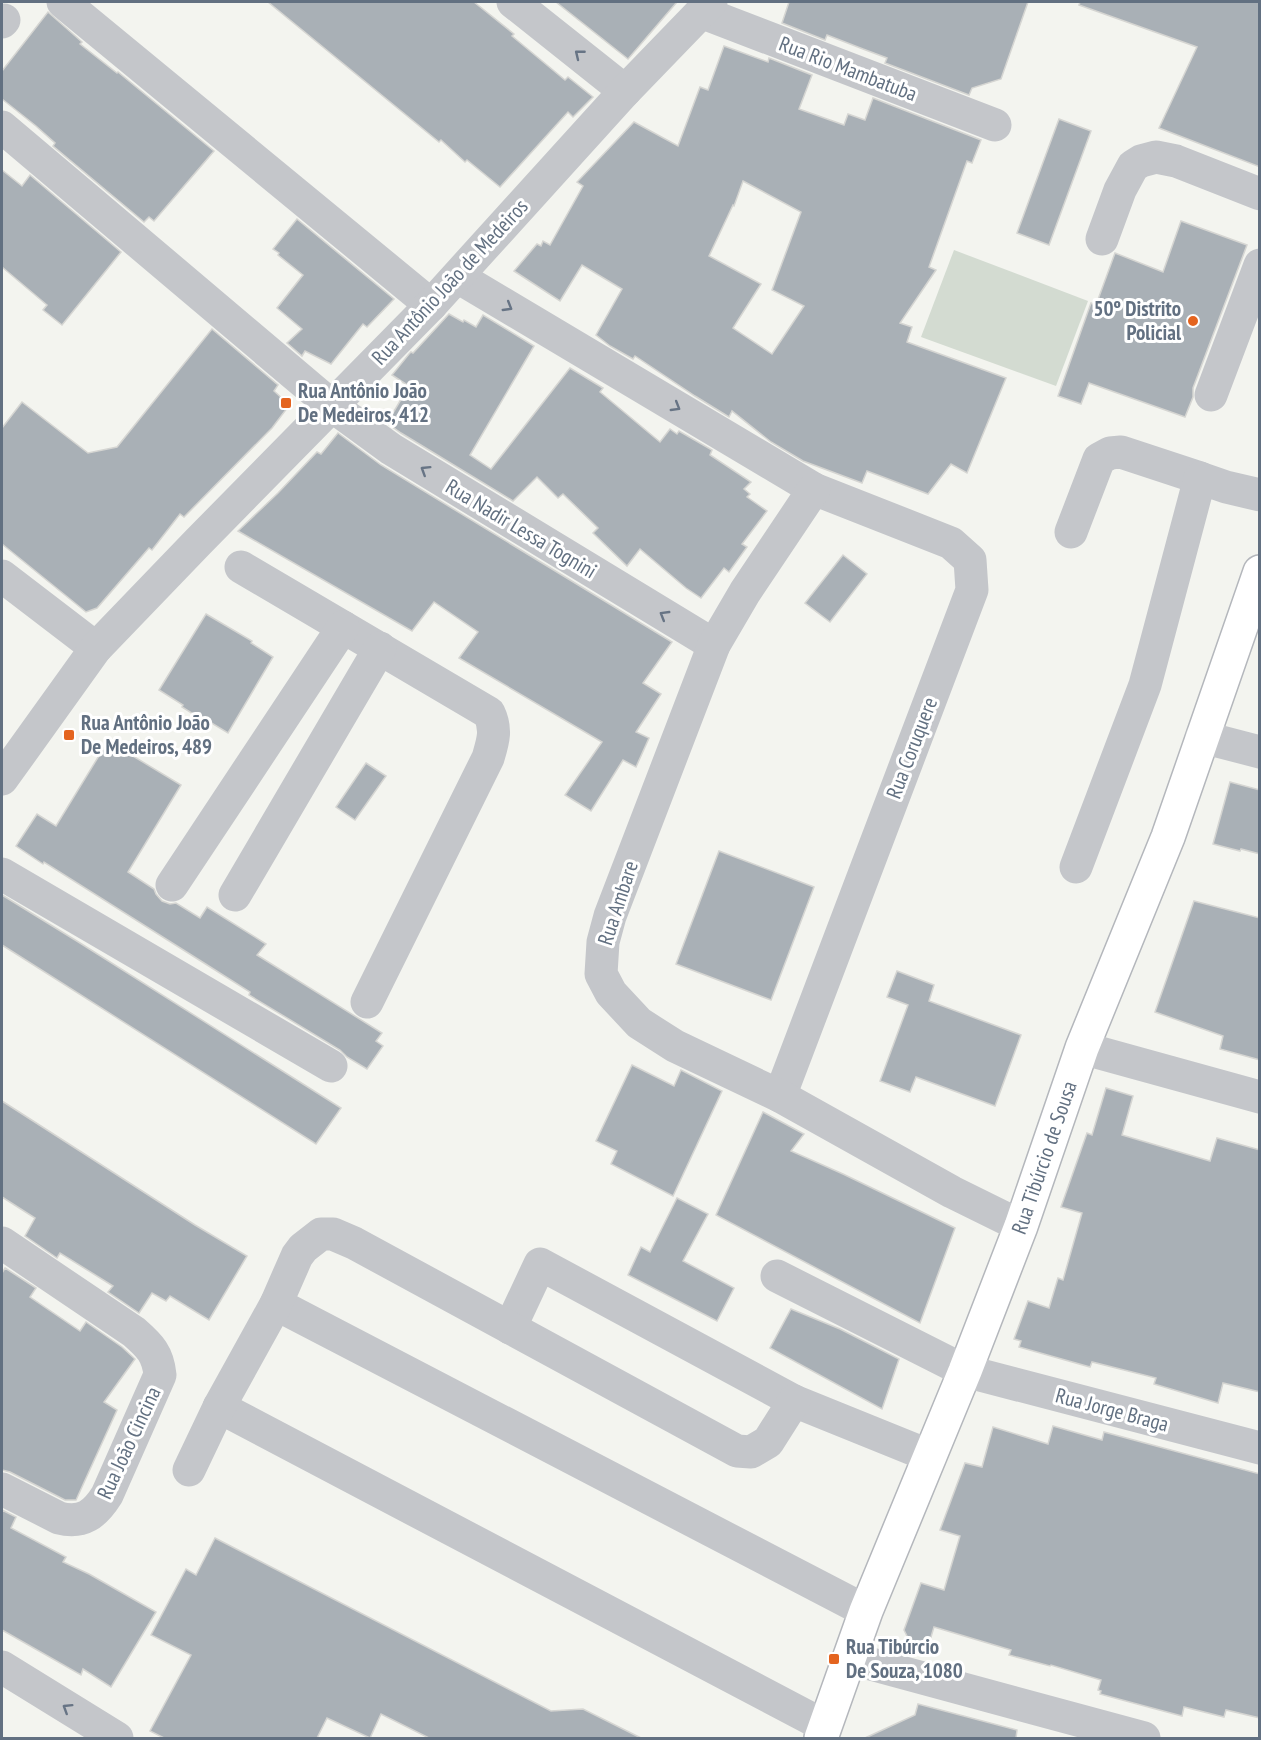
<svg xmlns="http://www.w3.org/2000/svg" width="1261" height="1740" viewBox="0 0 1261 1740" font-family="'PT Sans Narrow',sans-serif">
	<rect width="100%" height="100%" fill="#f3f4ef"/>
	<path fill="#d3dbd1" d="M954,250L1088,301L1056,386L921,337Z"/>
	<g fill="#a9b0b6" stroke="#d5d5d2" stroke-width="1.5" fill-rule="evenodd">
		<path d="M268,2H474L514,34L512,36L565,80L568,77L593,97L573,117L568,112L500,187L467,160L465,162L441,140L439,142Z"/>
		<path d="M556,2H677L628,59Z"/>
		<path d="M789,2H1028L1001,79L972,88L969,95L885,63L887,58L863,49L827,35L825,40L782,23Z"/>
		<path d="M1080,2H1260V167L1159,128L1197,47L1079,5Z"/>
		<path d="M48,12L82,42L80,44L117,73L118,72L214,151L154,221L149,217L144,222L53,146L55,143L36,126L2,99V71Z"/>
		<path d="M724,46L768,62L769,58L812,75L799,109L844,125L848,114L865,120L873,98L981,140L972,163L967,161L929,267L936,270L900,323L912,327L907,342L1006,378L967,473L951,464L928,494L867,471L862,483L803,461L771,442L732,411L729,417L695,396L635,356L633,359L610,346L596,335L622,289L582,265L560,301L514,271L537,244L541,246L543,241L550,245L583,186L577,182L634,122L678,146L700,87L708,90ZM743,181L801,212L772,290L804,306L772,354L733,328L761,284L709,256L733,205L734,206Z"/>
		<path d="M1059,119L1091,131L1049,245L1017,233Z"/>
		<path d="M2,170L22,186L30,175L121,252L62,325L43,310L47,305L2,267Z"/>
		<path d="M297,219L394,299L367,327L363,324L331,364L305,351L302,356L287,343L302,329L277,308L303,275L278,255L279,253L273,249Z"/>
		<path d="M1181,221L1247,245L1193,388V397L1185,417L1089,383L1081,404L1058,396L1091,303L1096,305L1115,253L1163,272Z"/>
		<path d="M449,314L463,322L464,320L476,327L483,315L534,346L470,455L491,469L570,368L603,388L600,392L660,442L670,429L677,434L679,431L712,450L710,455L751,482L744,489L750,494L747,497L767,511L742,544L747,547L729,572L724,568L701,598L686,588L640,549L627,566L593,533L598,528L563,494L558,498L537,477L513,501L401,433L387,423L409,386L392,375L409,354L411,352L413,353Z"/>
		<path d="M212,329L278,385L274,391L285,401L282,403L288,407L272,428L184,517L180,514L152,550L149,548L97,608L86,612L2,544V428L22,402L88,453L117,447Z"/>
		<path d="M338,433L381,465L672,642L643,683L661,694L636,732L649,738L636,767L623,760L591,811L565,795L602,742L459,658L478,632L434,602L412,631L238,531L278,493L317,452L321,454Z"/>
		<path d="M843,555L867,574L830,622L805,603Z"/>
		<path d="M206,614L252,641L251,643L273,657L228,733L205,719L204,721L182,707L183,705L159,690Z"/>
		<path d="M108,741L181,785L128,872L154,889L156,894L162,901L170,904L176,903L200,918L207,907L266,944L257,955L382,1033L376,1041L383,1046L367,1069L347,1057L340,1050L249,995L250,992L204,963L44,862L43,864L16,846L37,814L56,826Z"/>
		<path d="M366,763L386,776L355,820L336,807Z"/>
		<path d="M1230,782L1260,790V854L1241,849L1240,851L1213,844Z"/>
		<path d="M719,851L814,887L771,1000L676,964Z"/>
		<path d="M2,895L80,943L341,1108L316,1144L2,945Z"/>
		<path d="M1194,901L1260,918V1060L1220,1049L1223,1036L1155,1012Z"/>
		<path d="M897,971L934,985L929,1001L1021,1035L995,1106L916,1077L910,1092L880,1081L908,1005L887,997Z"/>
		<path d="M632,1065L674,1086L681,1070L722,1091L673,1196L611,1164L617,1151L596,1141Z"/>
		<path d="M1106,1088L1133,1096L1122,1135L1210,1161L1217,1138L1260,1150V1392L1223,1383L1218,1403L1154,1384L1156,1378L1092,1362L1090,1367L1019,1347L1021,1341L1014,1339L1028,1301L1049,1308L1058,1278L1063,1280L1082,1213L1061,1207L1087,1133L1092,1135Z"/>
		<path d="M2,1101L195,1225L247,1256L209,1320L170,1296L166,1301L152,1293L139,1313L108,1292L113,1286L60,1253L57,1258L25,1236L35,1218L2,1197Z"/>
		<path d="M763,1112L804,1134L791,1151L843,1174L955,1228L920,1323L716,1215Z"/>
		<path d="M677,1198L708,1214L683,1261L734,1288L717,1321L628,1275L641,1247L650,1252Z"/>
		<path d="M5,1268L36,1288L30,1297L80,1331L86,1322L122,1347L135,1359L104,1402L117,1410L76,1500H65L10,1472L2,1470V1273Z"/>
		<path d="M791,1309L840,1329L899,1359L882,1409L770,1348Z"/>
		<path d="M1053,1426L1102,1440L1104,1432L1260,1474V1718L1226,1710L1224,1717L1184,1707L1182,1716L1137,1704L1100,1694L1101,1691L1098,1690L1101,1680L1051,1665L1050,1666L1009,1655L1011,1650L934,1627L928,1647L910,1642L904,1630L921,1583L944,1590L960,1536L940,1530L965,1463L982,1467L993,1427L1048,1444Z"/>
		<path d="M2,1510L16,1517L11,1528L66,1557L63,1562L89,1574L156,1612L111,1687L83,1669L81,1675L2,1630Z"/>
		<path d="M215,1538L551,1711L583,1709L641,1738H429L381,1714L370,1738L327,1718L317,1738H164L150,1731L191,1655L151,1635L186,1569L196,1575Z"/>
		<path d="M918,1704L1017,1730L1016,1738H865L915,1715Z"/>
	</g>
	<g fill="none" stroke-linecap="round" stroke-linejoin="round">
		<defs>
			<g id="major">
				<path id="s1" d="M821,1738L866,1611L965,1371L1021,1226L1082,1048L1168,837L1260,572"/>
			</g>
		</defs>
		<use href="#major" stroke="#b4b7bc" stroke-width="36"/>
		<g stroke="#c4c6ca" stroke-width="33">
			<path d="M63,2L431,305"/>
			<path d="M513,2L625,91"/>
			<path d="M701,12L995,125"/>
			<path d="M2,22L4,20"/>
			<path d="M2,127L332,406L391,449L714,645"/>
			<path d="M1102,239L1120,190L1133,166L1141,161L1156,157L1176,161L1260,194"/>
			<path d="M458,277L814,489L951,543L970,560L972,590L780,1096"/>
			<path d="M1211,395L1260,265"/>
			<path d="M814,489L745,592L714,645L610,916L603,942L601,974L611,993L639,1023L675,1046L780,1096L952,1192L1021,1226"/>
			<path d="M1071,532L1099,459L1110,453L1121,452L1200,478"/>
			<path d="M241,567L489,713C497,730 493,741 488,758L367,1002"/>
			<path d="M2,576L96,648"/>
			<path d="M1202,737L1260,752"/>
			<path d="M2,779L96,648L198,542L431,305L625,91L711,2"/>
			<path d="M1076,867L1145,685L1200,478L1226,487L1260,495"/>
			<path d="M2,874L331,1066"/>
			<path d="M172,885L343,627"/>
			<path d="M235,895L380,648"/>
			<path d="M1082,1048L1260,1097"/>
			<path d="M2,1243L134,1332C150,1346 158,1354 160,1375L107,1495C95,1514 83,1524 59,1518L2,1489"/>
			<path d="M777,1276L965,1371L1260,1448"/>
			<path d="M276,1304L866,1611"/>
			<path d="M510,1328L540,1264L794,1401L930,1456"/>
			<path d="M219,1407L825,1726"/>
			<path d="M189,1470L219,1407L276,1304L297,1256L303,1248L321,1234H333L354,1243L737,1451L751,1452L768,1442L794,1401"/>
			<path d="M849,1658L1144,1738"/>
			<path d="M2,1667L117,1738"/>
		</g>
		<use href="#major" stroke="#fff" stroke-width="33"/>
	</g>
	<defs><path id="oneway-chevron" d="M-2-3.5L2.5 0L-2 3.5" fill="none" stroke-width="1.6" stroke-linecap="round" stroke-linejoin="round" transform="scale(1.5)"/></defs>
	<g stroke="#677485">
		<use href="#oneway-chevron" transform="translate(579 54) rotate(-141)"/>
		<use href="#oneway-chevron" transform="translate(508 307) rotate(31)"/>
		<use href="#oneway-chevron" transform="translate(676 407) rotate(31)"/>
		<use href="#oneway-chevron" transform="translate(425 470) rotate(-148)"/>
		<use href="#oneway-chevron" transform="translate(664 615) rotate(-149)"/>
		<use href="#oneway-chevron" transform="translate(67 1708) rotate(-148)"/>
	</g>
	<g fill="#e4641f" stroke="#fff" stroke-width="2">
		<circle cx="1193" cy="321" r="6"/>
		<rect x="280" y="397" width="12" height="12" rx="3"/>
		<rect x="63" y="729" width="12" height="12" rx="3"/>
		<rect x="828" y="1653" width="12" height="12" rx="3"/>
	</g>
	<g text-anchor="middle" stroke-width="6" stroke-linejoin="round" paint-order="stroke">
		<g font-size="21" fill="#627081" stroke="#fff">
			<text transform="translate(848 69) rotate(21)" y="7">Rua Rio Mambatuba</text>
			<text transform="translate(450 282) rotate(-47)" y="7">Rua Antônio João de Medeiros</text>
			<text transform="translate(521 529) rotate(31)" y="7">Rua Nadir Lessa Tognini</text>
			<text transform="translate(912 748) rotate(-69)" y="7">Rua Coruquere</text>
			<text transform="translate(618 903) rotate(-72)" y="7">Rua Ambare</text>
			<text dy="7" stroke="none"><textPath href="#s1" startOffset="622">Rua Tibúrcio de Sousa</textPath></text>
			<text transform="translate(1112 1410) rotate(15)" y="7">Rua Jorge Braga</text>
			<text transform="translate(129 1443) rotate(-65)" y="7">Rua João Cincina</text>
		</g>
		<g font-size="21" font-weight="bold" fill="#627081" stroke="#fff" text-anchor="start">
			<text x="1181" y="316" text-anchor="end">50º Distrito<tspan x="1181" dy="24">Policial</tspan></text>
			<text x="298" y="398">Rua Antônio João<tspan x="298" dy="24">De Medeiros, 412</tspan></text>
			<text x="81" y="730">Rua Antônio João<tspan x="81" dy="24">De Medeiros, 489</tspan></text>
			<text x="846" y="1654">Rua Tibúrcio<tspan x="846" dy="24">De Souza, 1080</tspan></text>
		</g>
	</g>
	<rect width="1261" height="1740" fill="none" stroke="#627081" stroke-width="6"/>
</svg>
